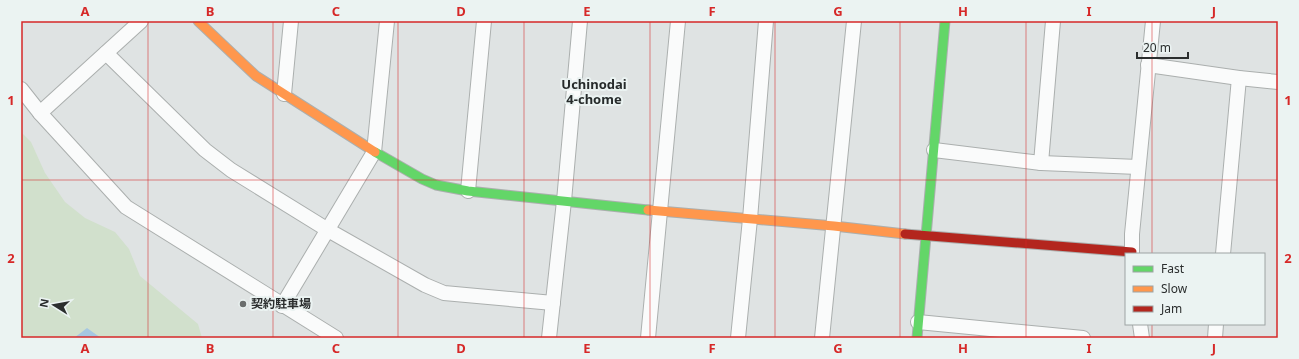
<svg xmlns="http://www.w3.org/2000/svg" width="1299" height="359" viewBox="0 0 1299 359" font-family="'Noto Sans','Noto Sans JP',sans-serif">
	<rect width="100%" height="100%" fill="#dfe3e3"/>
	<path fill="#d1e0cc" d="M21,132L31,142L45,173L65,202L85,218L115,232L129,249L140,276L198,324L202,338H21Z"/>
	<path fill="#a5c7e2" d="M87,328L101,338H74Z"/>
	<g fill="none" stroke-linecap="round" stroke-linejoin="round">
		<defs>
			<g id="street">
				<path d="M106,53L205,150L231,170L328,230L425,285L444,293L553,303"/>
				<path d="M1148,65L1239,78L1278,82"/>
				<path d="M21,89L40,113L126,207L336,338"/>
				<path d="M284,94L291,21"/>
				<path d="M40,113L141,21"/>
				<path d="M934,150L1041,163L1138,167"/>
				<path d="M1041,163L1053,21"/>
				<path d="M468,191L484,21"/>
				<path d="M1132,254V234L1153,21"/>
				<path d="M1223,254L1239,78"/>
				<path d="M282,306L374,152L387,21"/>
				<path d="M918,322L1083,338"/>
				<path d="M1140,324L1142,338"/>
				<path d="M549,338L564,201L580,21"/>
				<path d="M648,338L678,21"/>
				<path d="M738,338L750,219L766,21"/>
				<path d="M822,338L854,21"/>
				<path d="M1215,338L1216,324"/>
			</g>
			<g id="fast">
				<path d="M375,152L422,179L436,185L468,191L648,210"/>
				<path d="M917,338L945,21"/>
			</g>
			<g id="slow">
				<path d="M198,21L256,76L375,152"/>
				<path d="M648,210L834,226L905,234"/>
			</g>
			<path id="jam" d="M905,234L1132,252"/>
		</defs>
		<use href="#street" stroke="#abafae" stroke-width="16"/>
		<use href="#fast" stroke="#abafae" stroke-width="11"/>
		<use href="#slow" stroke="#abafae" stroke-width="11"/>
		<use href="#jam" stroke="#abafae" stroke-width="11"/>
		<use href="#street" stroke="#fafbfb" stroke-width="14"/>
		<use href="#fast" stroke="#63d668" stroke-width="9"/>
		<use href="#slow" stroke="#ff974d" stroke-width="9"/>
		<use href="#jam" stroke="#b3261e" stroke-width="9"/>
	</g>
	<path fill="none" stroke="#d62828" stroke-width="1" stroke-opacity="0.55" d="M148,21V338M273,21V338M398,21V338M524,21V338M650,21V338M775,21V338M900,21V338M1026,21V338M1152,21V254M21,180H1278M1152,324V338"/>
	<circle fill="#6a6d6d" stroke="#ebf3f2" stroke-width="1.5" cx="243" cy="304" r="4"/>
	<g text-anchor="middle" stroke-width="4" stroke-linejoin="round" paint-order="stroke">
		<g font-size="12" font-weight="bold" fill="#2b2e2e" stroke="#ebf3f2" text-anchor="start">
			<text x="251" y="308">契約駐車場</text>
		</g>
		<g font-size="13" font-weight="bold" fill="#262b2b" stroke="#ebf3f2">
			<text x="594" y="89">Uchinodai<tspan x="594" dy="15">4-chome</tspan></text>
		</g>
	</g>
	<rect width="1299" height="359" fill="none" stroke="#ebf3f2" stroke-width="44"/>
	<rect x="1125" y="253" width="140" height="72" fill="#ebf3f2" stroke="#9ea4a4"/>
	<rect x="1133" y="266" width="20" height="6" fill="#63d668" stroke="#9ea4a4"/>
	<text x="1161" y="273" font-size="12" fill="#2b2e2e">Fast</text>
	<rect x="1133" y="286" width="20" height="6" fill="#ff974d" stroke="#9ea4a4"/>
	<text x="1161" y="293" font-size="12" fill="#2b2e2e">Slow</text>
	<rect x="1133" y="306" width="20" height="6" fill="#b3261e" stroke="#9ea4a4"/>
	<text x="1161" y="313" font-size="12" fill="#2b2e2e">Jam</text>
	<g transform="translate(54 305) rotate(281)" stroke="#ebf3f2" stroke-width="3" paint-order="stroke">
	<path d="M0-3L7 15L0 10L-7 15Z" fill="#2b2e2e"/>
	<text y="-6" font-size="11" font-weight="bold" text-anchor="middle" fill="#2b2e2e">N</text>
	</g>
	<path d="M1137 52v6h51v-6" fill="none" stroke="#2b2e2e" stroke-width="2"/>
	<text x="1143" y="52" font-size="12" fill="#2b2e2e" stroke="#ebf3f2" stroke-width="3" paint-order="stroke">20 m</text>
	<rect x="22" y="22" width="1255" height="315" fill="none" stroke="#d62828" stroke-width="1.5"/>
	<g font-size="13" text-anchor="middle" font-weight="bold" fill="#d62828">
		<text x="85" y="16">A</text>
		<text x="210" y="16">B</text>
		<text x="336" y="16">C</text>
		<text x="461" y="16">D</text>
		<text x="587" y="16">E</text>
		<text x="712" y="16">F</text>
		<text x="838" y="16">G</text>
		<text x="963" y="16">H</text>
		<text x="1089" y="16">I</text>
		<text x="1214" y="16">J</text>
		<text x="11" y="105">1</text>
		<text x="1288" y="105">1</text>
		<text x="11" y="263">2</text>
		<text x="1288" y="263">2</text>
		<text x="85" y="353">A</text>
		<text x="210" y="353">B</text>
		<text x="336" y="353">C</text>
		<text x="461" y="353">D</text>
		<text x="587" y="353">E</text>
		<text x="712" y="353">F</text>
		<text x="838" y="353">G</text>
		<text x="963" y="353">H</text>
		<text x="1089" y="353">I</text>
		<text x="1214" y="353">J</text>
	</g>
</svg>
